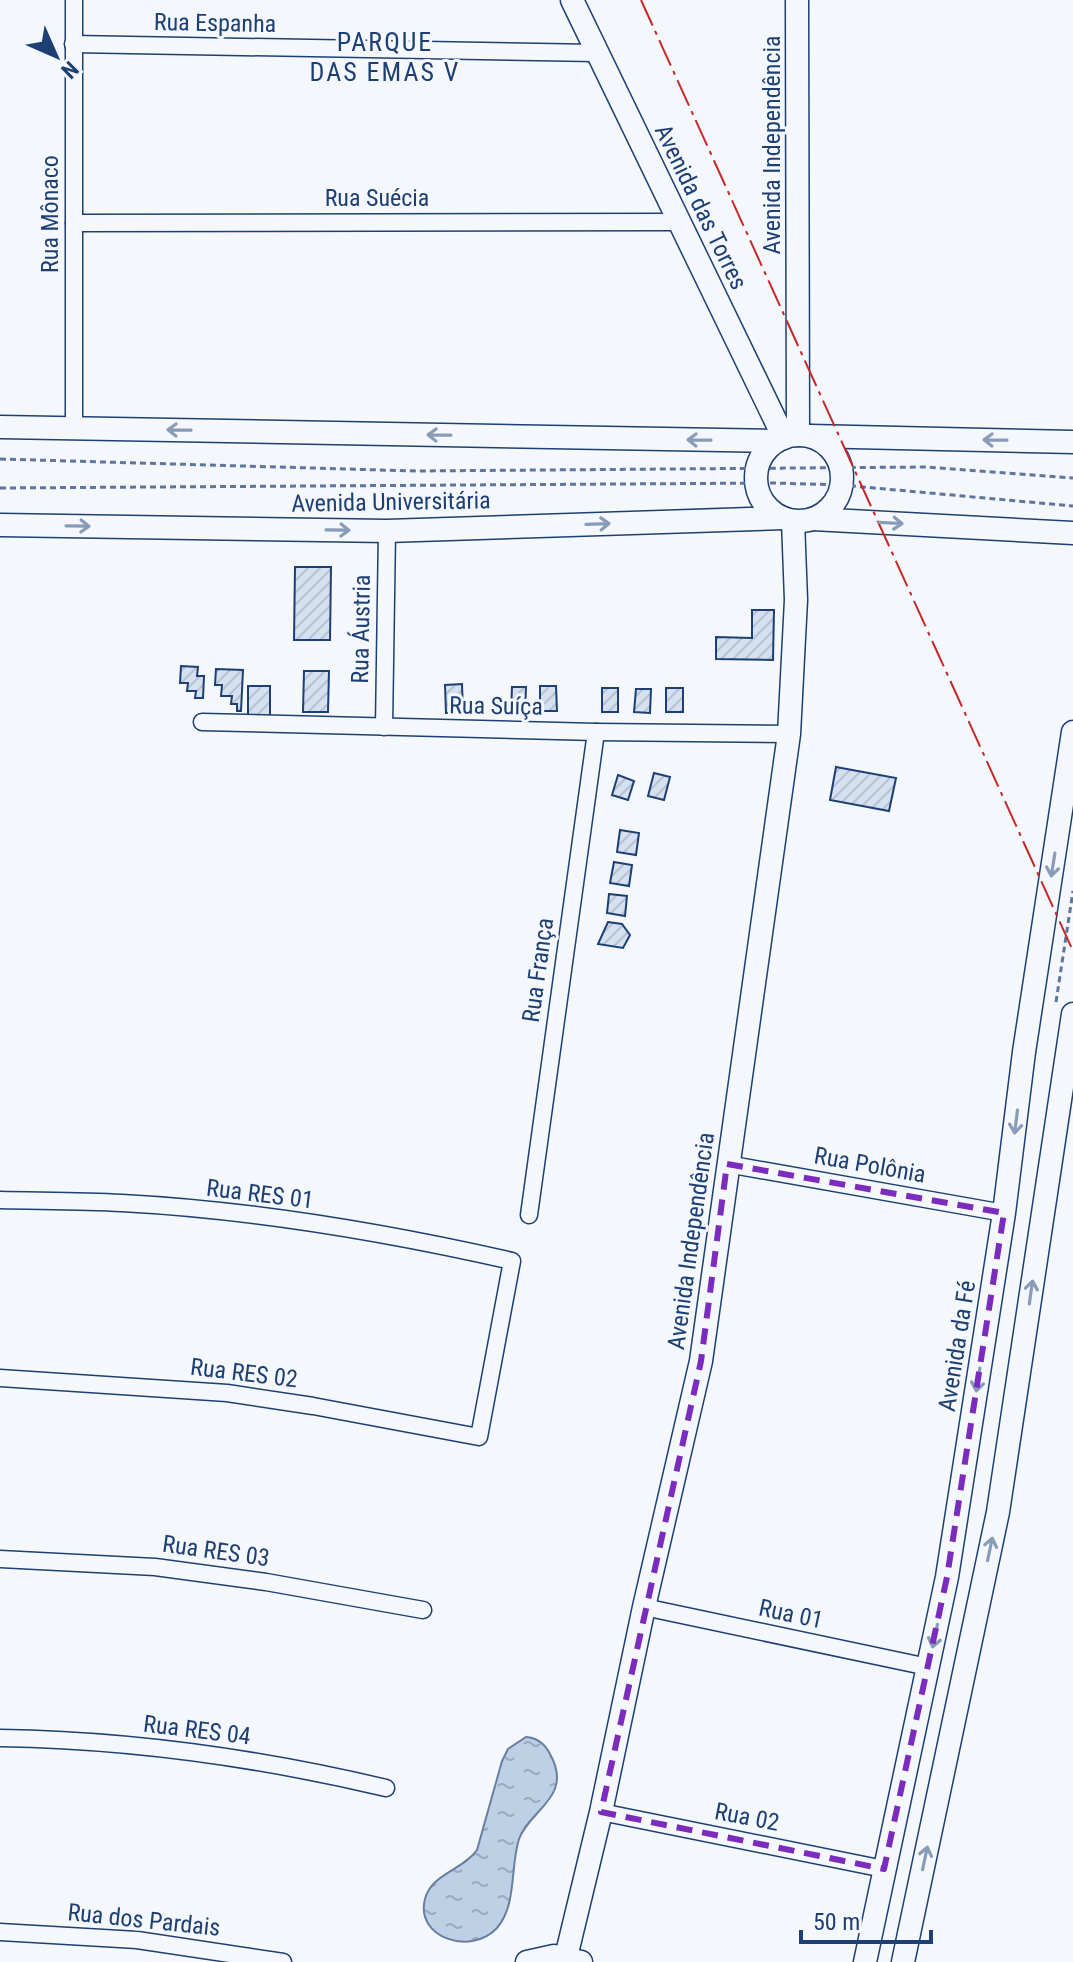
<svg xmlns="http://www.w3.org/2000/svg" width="1073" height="1962" viewBox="0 0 1073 1962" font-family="'Roboto Condensed',sans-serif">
	<defs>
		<pattern id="water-ripples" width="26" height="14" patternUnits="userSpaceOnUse" patternTransform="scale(2)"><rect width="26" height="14" fill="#bed0e5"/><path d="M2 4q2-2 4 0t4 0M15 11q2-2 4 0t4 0" fill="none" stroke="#9aaabe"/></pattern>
		<pattern id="building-hatch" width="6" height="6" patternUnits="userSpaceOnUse" patternTransform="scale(2)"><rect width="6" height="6" fill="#d5e0f0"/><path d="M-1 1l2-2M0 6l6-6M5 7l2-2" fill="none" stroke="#b6c1d1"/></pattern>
	</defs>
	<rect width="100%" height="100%" fill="#f4f7fb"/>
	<path fill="url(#water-ripples)" stroke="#687fa3" stroke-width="2" d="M526,1737C538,1738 545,1744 550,1754C574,1797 530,1809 519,1839C510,1867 517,1905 497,1928C471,1956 415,1938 425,1899C431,1874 463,1870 477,1850L502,1761L508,1749Z"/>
	<g fill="url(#building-hatch)" stroke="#1d3f73" stroke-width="2">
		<path d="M295,567H331L330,640H294Z"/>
		<path d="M752,610H774L773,660L716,659V637L752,638Z"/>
		<path d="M181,666L198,667L197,676H204L203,698H195L196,691H187L188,683H180Z"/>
		<path d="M216,669L243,670L241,711H237V704H231L232,696H221L222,685H215Z"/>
		<path d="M304,671H329L328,712H303Z"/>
		<path d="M462,684L463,712L446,713L445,685Z"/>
		<rect x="248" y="686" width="22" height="32"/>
		<path d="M540,686H556L557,711H540Z"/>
		<path d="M512,687H526L525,713H511Z"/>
		<rect x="602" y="688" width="16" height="24"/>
		<rect x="666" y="688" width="17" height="24"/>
		<path d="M636,689H651L650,713L634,712Z"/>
		<path d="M836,767L896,778L889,811L830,800Z"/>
		<path d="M654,773L670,777L664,800L648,796Z"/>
		<path d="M618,775L634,781L628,800L612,795Z"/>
		<path d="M620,830L639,833L636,855L617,852Z"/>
		<path d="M614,862L632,865L629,886L610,883Z"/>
		<path d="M609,894L627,896L625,916L607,913Z"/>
		<path d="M608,922L622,924L630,935L623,948L598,944Z"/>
	</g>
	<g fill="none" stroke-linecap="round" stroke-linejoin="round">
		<defs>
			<g id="street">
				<path d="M74,0V428"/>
				<path d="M73,44L596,53"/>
				<path d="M74,223L680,222"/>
				<path d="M202,722L596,732L789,734"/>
				<path d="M384,727L387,531"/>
				<path d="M727,1164L1004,1213"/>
				<path d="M0,1200C40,1201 81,1201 122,1203C253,1210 384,1232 512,1261L479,1437L313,1406L227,1393L0,1378"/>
				<path d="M529,1215L596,732"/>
				<path d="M0,1559L155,1567L266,1582L423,1610"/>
				<path d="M644,1607L928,1667"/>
				<path d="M0,1738C131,1740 259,1758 386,1788"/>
				<path d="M601,1812L884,1869"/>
				<path d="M0,1932L137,1940L283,1962"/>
			</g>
			<g id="secondary">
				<path d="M572,0L784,438"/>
				<path d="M797,0L798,435"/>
				<path d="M0,427L777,441"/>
				<circle cx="799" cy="478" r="43"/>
				<path d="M810,436L1073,442"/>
				<path d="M813,519L1073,533"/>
				<path d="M0,525L387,531L783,518"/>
				<path d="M566,1957L601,1812L644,1607L701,1361L789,734L796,600L793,521"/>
				<path d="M527,1962L554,1956L581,1962"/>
				<path d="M865,1962L947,1577L1004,1213L1024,1052L1073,732"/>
				<path d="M903,1962L998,1512L1073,1014"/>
			</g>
		</defs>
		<use href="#street" stroke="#1d3f73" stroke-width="19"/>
		<use href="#secondary" stroke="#1d3f73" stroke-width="25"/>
		<g stroke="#5e769c" stroke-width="3" stroke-dasharray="6 4" stroke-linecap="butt">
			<path d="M0,459L416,471L926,467L1073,478"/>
			<path d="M0,488L774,483L841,485L1073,506"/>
			<path d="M1056,1002L1073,891"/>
		</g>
		<use href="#street" stroke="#f4f7fb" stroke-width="16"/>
		<use href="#secondary" stroke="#f4f7fb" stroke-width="22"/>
		<path stroke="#c62828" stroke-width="2" stroke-dasharray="28 6 4 6" stroke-linecap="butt" d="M641,0L1073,951"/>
	</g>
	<defs><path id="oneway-shaft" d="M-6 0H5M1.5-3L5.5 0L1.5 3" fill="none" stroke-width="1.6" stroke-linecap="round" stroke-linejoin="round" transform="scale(2)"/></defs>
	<g stroke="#889bb7">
		<use href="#oneway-shaft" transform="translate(179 430) rotate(-179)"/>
		<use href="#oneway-shaft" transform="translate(439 435) rotate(-179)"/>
		<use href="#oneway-shaft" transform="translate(699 440) rotate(-179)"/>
		<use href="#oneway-shaft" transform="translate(995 440) rotate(-179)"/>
		<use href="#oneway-shaft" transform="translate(891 523) rotate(3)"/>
		<use href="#oneway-shaft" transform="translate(598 524) rotate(-2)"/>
		<use href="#oneway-shaft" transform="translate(78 526) rotate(1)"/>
		<use href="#oneway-shaft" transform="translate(338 530) rotate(1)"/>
		<use href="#oneway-shaft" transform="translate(1053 865) rotate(99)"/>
		<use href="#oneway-shaft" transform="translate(1016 1122) rotate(97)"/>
		<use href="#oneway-shaft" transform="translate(1031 1292) rotate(-82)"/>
		<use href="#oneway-shaft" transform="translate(978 1380) rotate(99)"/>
		<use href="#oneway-shaft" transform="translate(990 1549) rotate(-78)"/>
		<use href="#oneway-shaft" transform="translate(935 1636) rotate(102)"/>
		<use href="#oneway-shaft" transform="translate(925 1858) rotate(-78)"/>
	</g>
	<path fill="none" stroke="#7b2cbf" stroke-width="6" stroke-dasharray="16 10" stroke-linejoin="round" d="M727,1164L1004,1213L947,1577L884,1869L601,1812L701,1361Z"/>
	<g text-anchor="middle" stroke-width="6" stroke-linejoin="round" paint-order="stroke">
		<g font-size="24" fill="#1d3f73" stroke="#f4f7fb">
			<text transform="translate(215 23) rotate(1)" y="8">Rua Espanha</text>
			<text transform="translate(772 145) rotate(-90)" y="8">Avenida Independência</text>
			<text x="377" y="206">Rua Suécia</text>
			<text transform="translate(701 207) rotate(64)" y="8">Avenida das Torres</text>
			<text transform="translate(50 214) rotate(-90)" y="8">Rua Mônaco</text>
			<text transform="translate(391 502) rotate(-1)" y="8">Avenida Universitária</text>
			<text transform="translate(361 629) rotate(-89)" y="8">Rua Áustria</text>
			<text transform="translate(496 706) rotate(1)" y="8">Rua Suíça</text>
			<text transform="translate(538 970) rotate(-82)" y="8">Rua França</text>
			<text transform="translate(870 1165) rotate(10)" y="8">Rua Polônia</text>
			<text transform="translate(260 1194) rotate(7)" y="8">Rua RES 01</text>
			<text transform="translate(691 1241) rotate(-82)" y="8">Avenida Independência</text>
			<text transform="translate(957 1346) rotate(-81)" y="8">Avenida da Fé</text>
			<text transform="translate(244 1373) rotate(7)" y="8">Rua RES 02</text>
			<text transform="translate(216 1551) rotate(8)" y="8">Rua RES 03</text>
			<text transform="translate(791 1614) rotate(12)" y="8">Rua 01</text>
			<text transform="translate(197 1730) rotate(7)" y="8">Rua RES 04</text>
			<text transform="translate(747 1817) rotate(11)" y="8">Rua 02</text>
			<text transform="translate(144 1920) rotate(6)" y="8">Rua dos Pardais</text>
		</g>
		<g font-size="26" letter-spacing="2" fill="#1d3f73" stroke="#f4f7fb">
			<text x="385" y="51">PARQUE<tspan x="385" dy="30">DAS EMAS V</tspan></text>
		</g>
	</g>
	<g transform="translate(56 56) rotate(135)" stroke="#f4f7fb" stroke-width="6" paint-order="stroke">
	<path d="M0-6L14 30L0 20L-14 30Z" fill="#1d3f73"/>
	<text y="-12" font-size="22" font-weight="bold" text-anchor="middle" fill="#1d3f73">N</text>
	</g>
	<path d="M801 1930v12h130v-12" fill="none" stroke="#1d3f73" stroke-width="4"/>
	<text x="813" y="1930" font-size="24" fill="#1d3f73" stroke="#f4f7fb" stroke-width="6" paint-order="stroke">50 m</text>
</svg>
